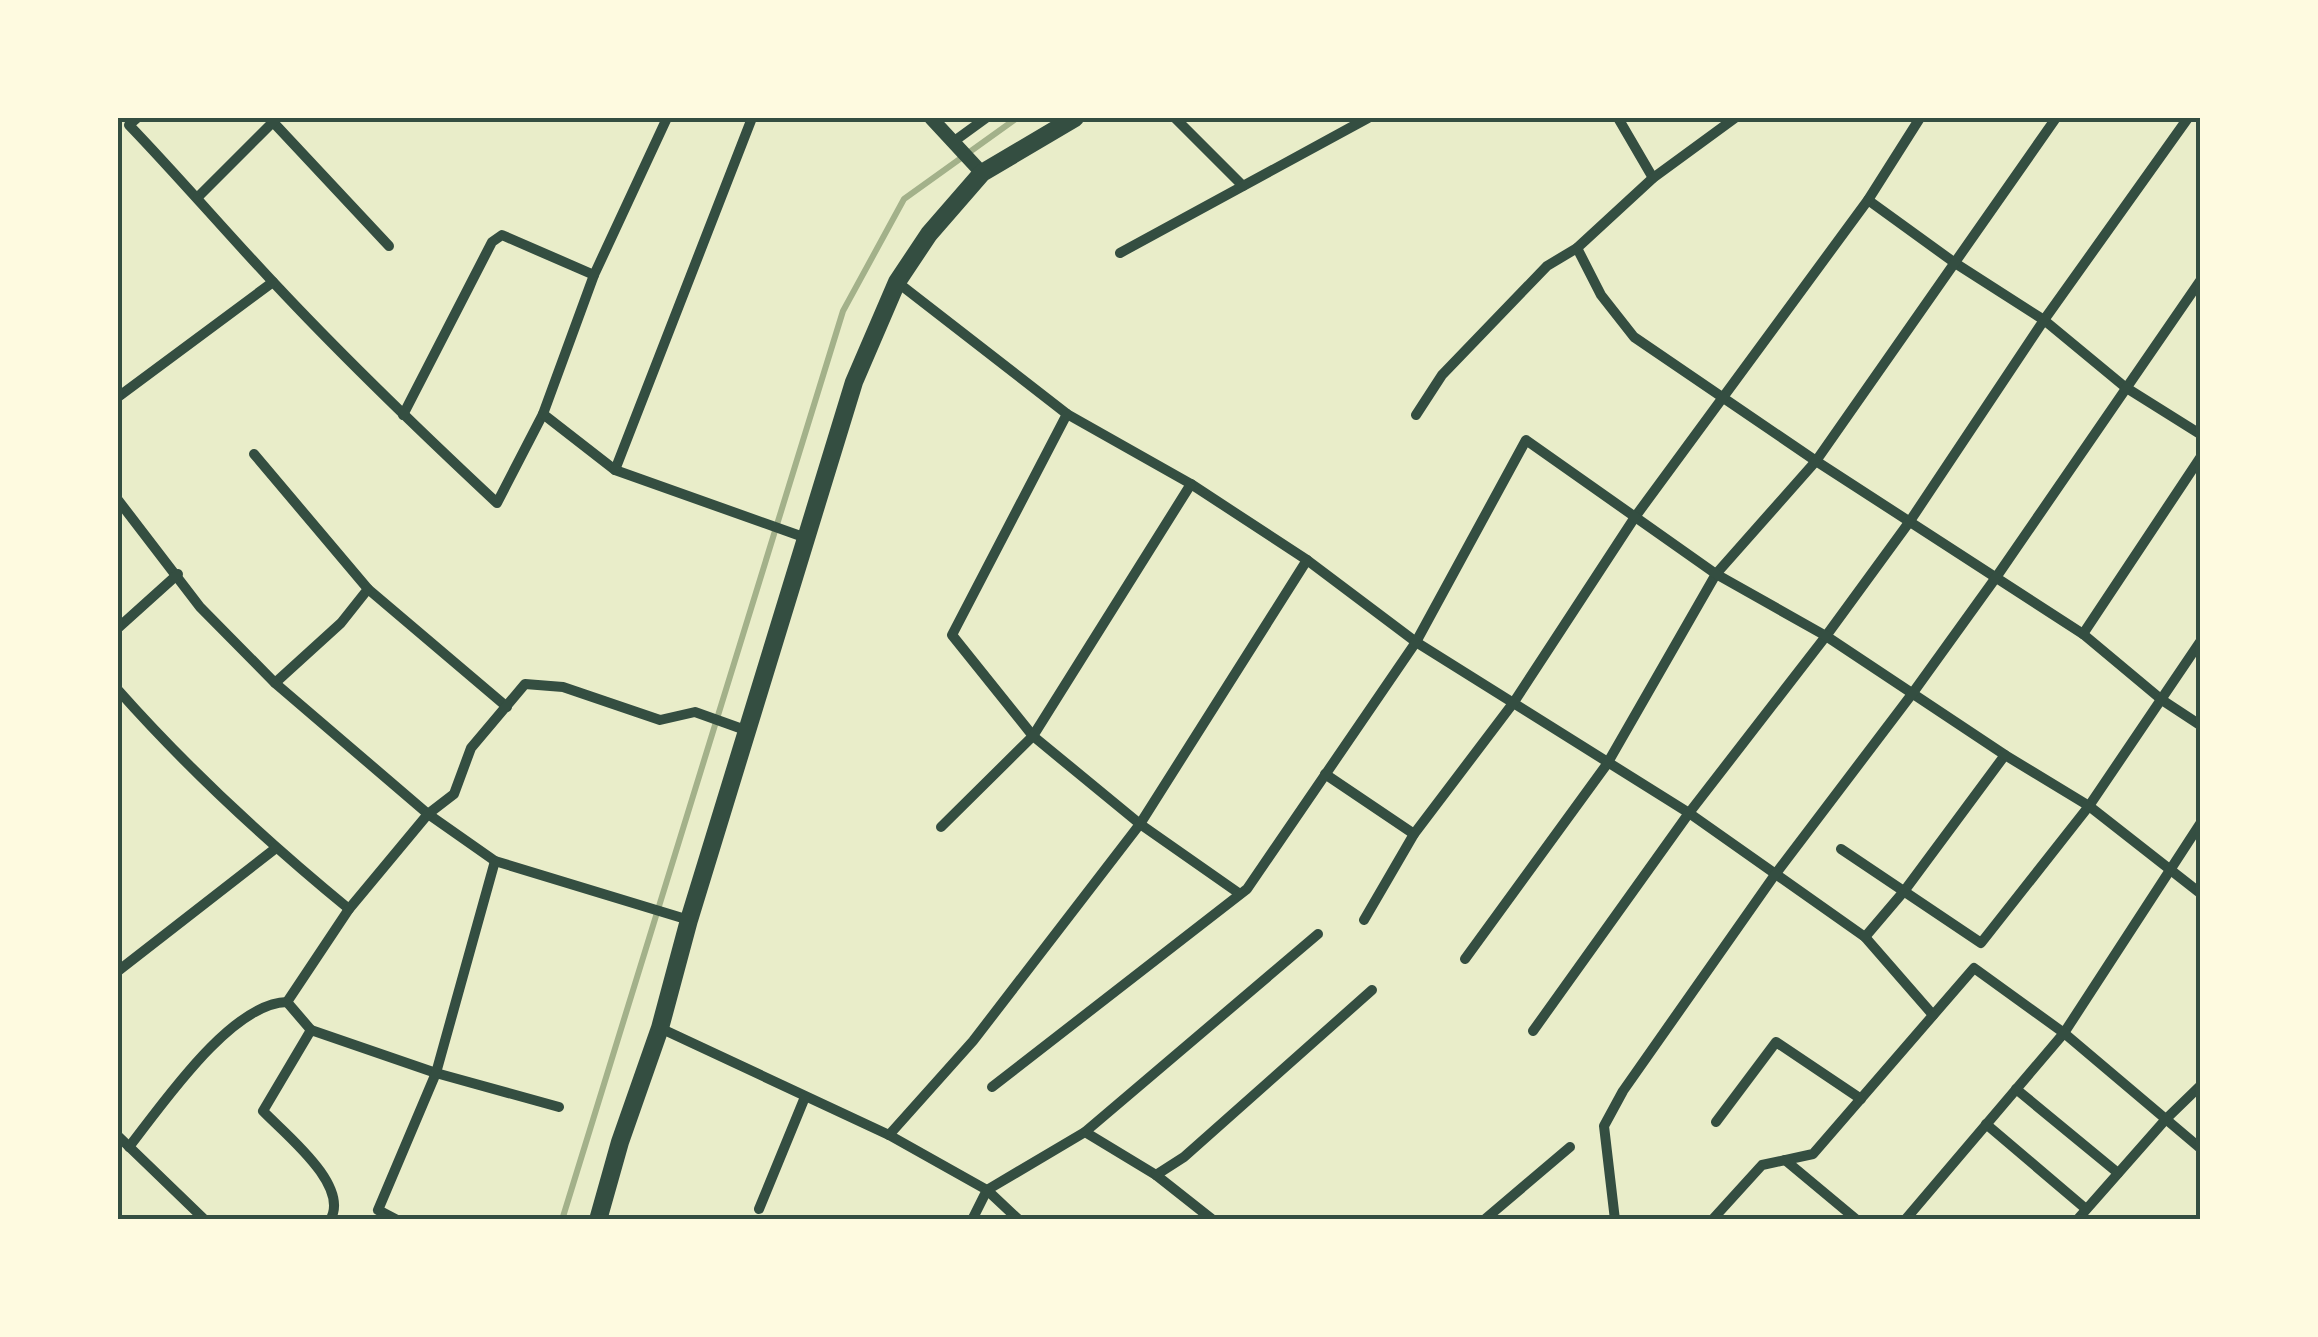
<svg xmlns="http://www.w3.org/2000/svg" width="2318" height="1337" viewBox="0 0 2318 1337" font-family="'Nunito Sans',sans-serif">
	<rect width="100%" height="100%" fill="#e9edc9"/>
	<g fill="none" stroke-linecap="round" stroke-linejoin="round">
		<path stroke="#a3b18a" stroke-width="6" d="M562,1220L843,311L904,199L1017,118"/>
		<g stroke="#344e41" stroke-width="10">
			<path d="M137,118L129,125C179,177 225,231 274,283C345,359 421,432 497,503L543,414"/>
			<path d="M667,118L594,275L543,414L615,470L809,539"/>
			<path d="M1175,118L1243,186"/>
			<path d="M1618,118L1653,178"/>
			<path d="M273,122L389,246"/>
			<path d="M953,142L986,118"/>
			<path d="M198,197L275,120"/>
			<path d="M1868,200L1955,263L2044,320L2125,387L2200,434"/>
			<path d="M1577,248L1601,295L1634,337L1816,461L2083,634L2162,700L2200,725"/>
			<path d="M1120,253L1368,118"/>
			<path d="M897,282L1067,414L1191,484L1307,560L1416,642L1689,813L1865,937L1933,1015"/>
			<path d="M118,397L273,282"/>
			<path d="M1067,414L952,635L1033,736L1140,824L1240,894"/>
			<path d="M403,415L492,242L502,235L594,275"/>
			<path d="M1416,415L1442,375L1547,266L1577,248L1653,178L1735,118"/>
			<path d="M254,454L368,589L341,623L275,683"/>
			<path d="M615,470L752,118"/>
			<path d="M118,500L200,607L275,683L428,814L495,861L689,920"/>
			<path d="M368,589L507,707"/>
			<path d="M118,628L178,574"/>
			<path d="M2083,634L2200,458"/>
			<path d="M118,690C189,770 266,841 349,909"/>
			<path d="M1325,774L1414,834"/>
			<path d="M941,827L1033,736L1191,484"/>
			<path d="M1841,849L1981,943L2089,806L2200,642"/>
			<path d="M1364,920L1414,834L1514,702L1635,517L1868,200L1920,118"/>
			<path d="M1865,937L1905,890L2005,755"/>
			<path d="M1465,959L1607,764L1716,574L1816,461L2056,118"/>
			<path d="M118,971L276,848"/>
			<path d="M660,1028L889,1135L987,1190L972,1220"/>
			<path d="M311,1030L287,1002L349,909L428,814L454,794L471,748L525,684L563,687L660,720L695,712L748,731"/>
			<path d="M1533,1031L1689,813L1826,636L1910,521L2044,320L2188,118"/>
			<path d="M992,1087L1247,889L1416,642L1526,440L1716,574L1826,636L2005,755L2089,806L2200,893"/>
			<path d="M2016,1089L2118,1173"/>
			<path d="M1716,1122L1776,1042L1861,1099"/>
			<path d="M1986,1124L2086,1209"/>
			<path d="M1085,1132L1156,1175L1213,1220"/>
			<path d="M889,1135L973,1041L1140,824L1307,560"/>
			<path d="M118,1136L205,1220"/>
			<path d="M129,1147C162,1105 231,1003 287,1002"/>
			<path d="M1785,1160L1857,1220"/>
			<path d="M1156,1175L1184,1157L1372,990"/>
			<path d="M759,1209L805,1097"/>
			<path d="M330,1220C351,1186 285,1134 263,1111L311,1030L436,1073L559,1107"/>
			<path d="M397,1220L378,1210L436,1073L495,861"/>
			<path d="M1019,1220L987,1190L1085,1132L1318,934"/>
			<path d="M1484,1220L1570,1147"/>
			<path d="M1615,1220L1604,1126L1623,1091L1774,876L1912,694L1997,576L2200,281"/>
			<path d="M1712,1220L1762,1165L1813,1154L1974,968L2064,1033L2200,824"/>
			<path d="M1905,1220L2064,1033L2200,1148"/>
			<path d="M2077,1220L2166,1119L2200,1086"/>
		</g>
		<path stroke="#344e41" stroke-width="14" d="M931,118L982,173"/>
		<path stroke="#344e41" stroke-width="18" d="M598,1220L620,1142L660,1028L689,920L854,382L897,282L929,234L982,173L1075,118"/>
	</g>
	<rect width="2318" height="1337" fill="none" stroke="#fefae0" stroke-width="240"/>
	<rect x="120" y="120" width="2078" height="1097" fill="none" stroke="#344e41" stroke-width="4"/>
</svg>
